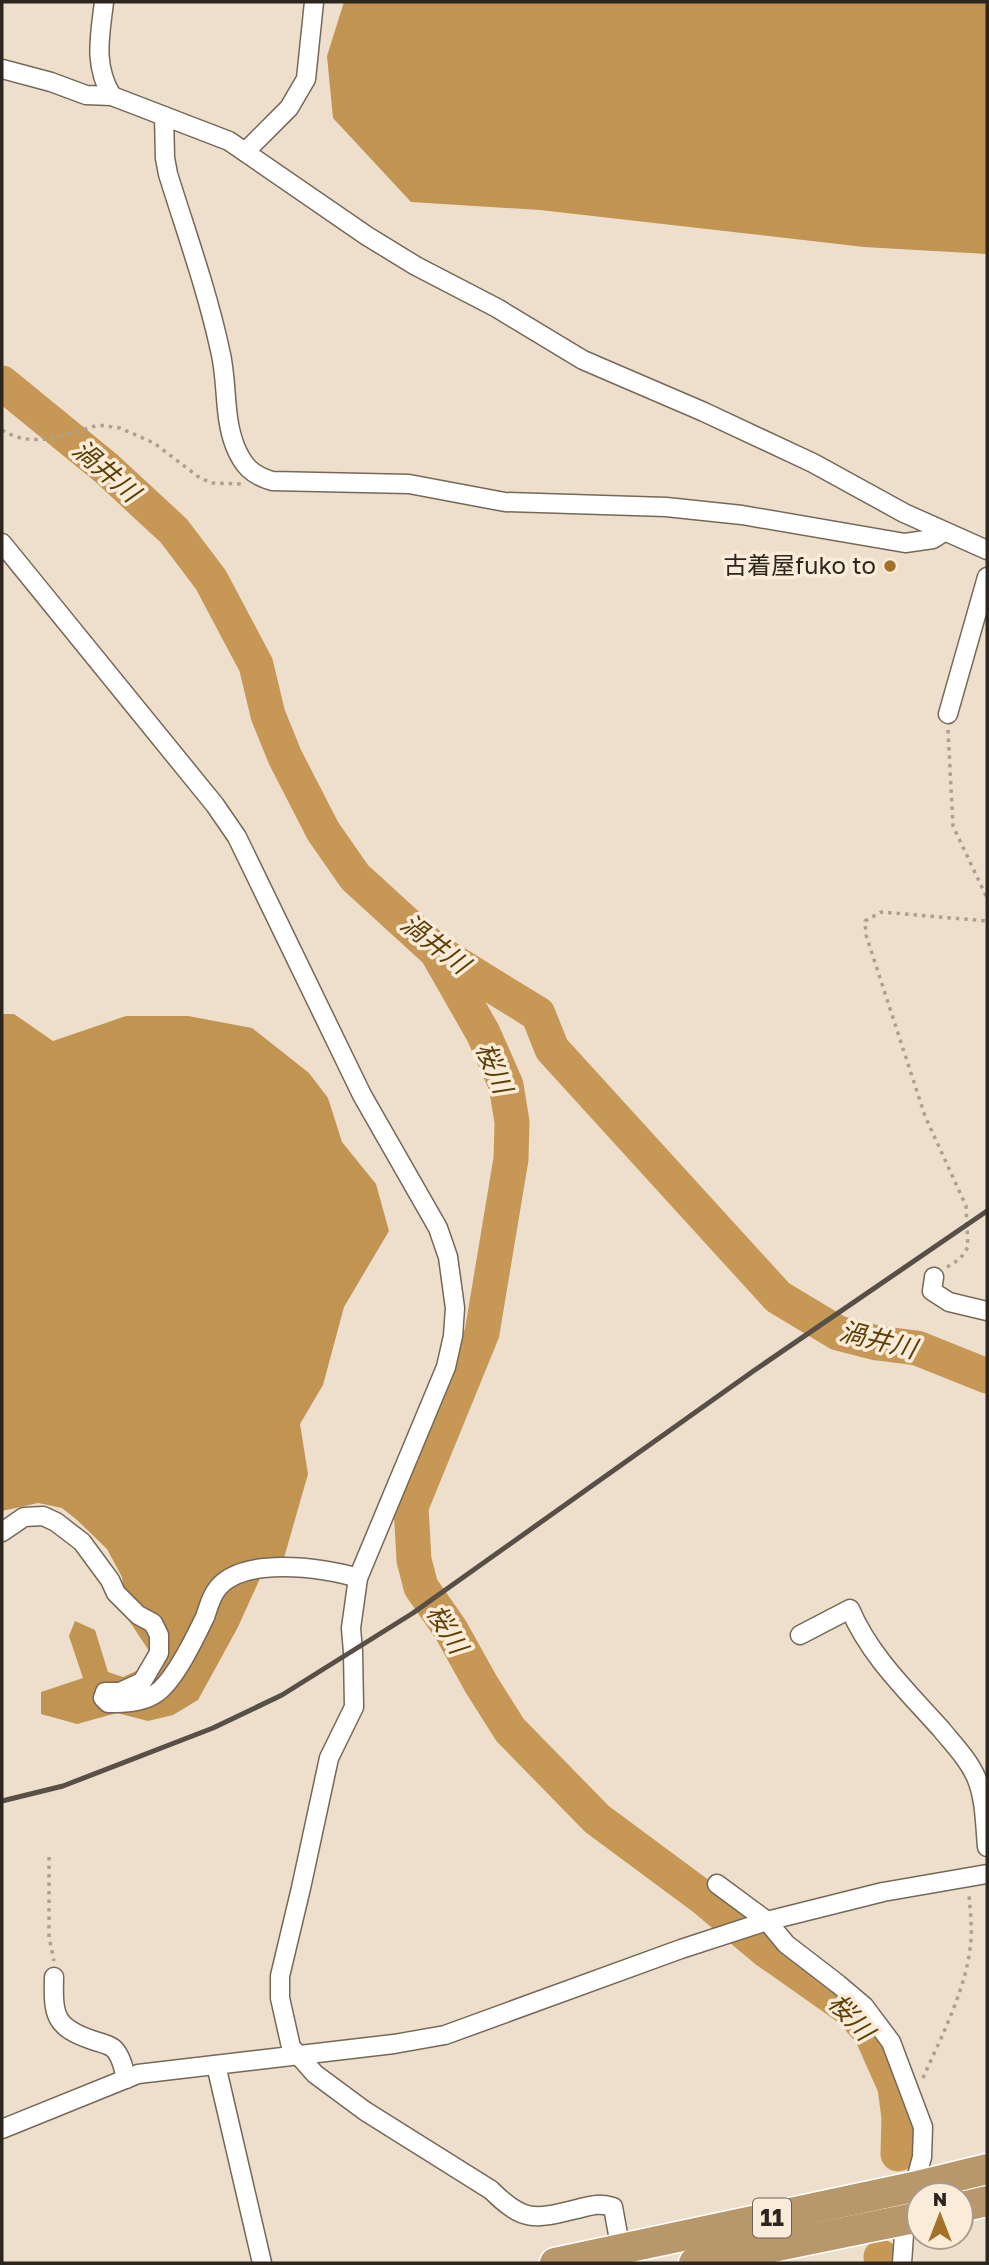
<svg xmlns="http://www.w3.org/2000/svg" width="989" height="2265" viewBox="0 0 989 2265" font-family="'Golos Text','Noto Sans JP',sans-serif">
	<rect width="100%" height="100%" fill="#eedfcc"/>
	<g fill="#c29451">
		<path d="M344,2H987V254L864,247L540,210L411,202L333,118L327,56Z"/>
		<path d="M2,1014H14L53,1041L126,1016H188L252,1028L309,1073L328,1098L342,1142L376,1184L389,1231L344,1307L323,1385L300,1424L308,1474L284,1558L262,1574L238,1627L198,1700L173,1715L148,1721L117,1713L77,1724L41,1714V1692L83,1678L69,1636L75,1621L95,1630L108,1672L123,1677L145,1667L149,1651L128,1619L122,1577L107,1549L77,1520L62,1508L38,1503L2,1511Z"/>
	</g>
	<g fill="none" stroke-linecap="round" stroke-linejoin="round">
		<g stroke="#c79855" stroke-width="35">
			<path d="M2,383L106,468L174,531L211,580L256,665L268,715L285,757L323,831L355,877L436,951L538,1014L552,1049L778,1297L838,1333L877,1343L917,1348L987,1376"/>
			<path d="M438,954L483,1033L506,1085L512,1122L511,1159L482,1333L411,1507L414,1560L421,1587L451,1630L481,1684L510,1730L597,1819L705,1899L767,1951L851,2010L871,2033L895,2087L899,2118L898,2154"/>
			<path d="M881,2257L882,2263"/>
		</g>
		<defs>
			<g id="minor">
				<path d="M104,2C100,36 93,65 112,96"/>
				<path d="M2,69L51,82L86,95L112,96L229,141L367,236L416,266L497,308L583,360L704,412L813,463L904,513L987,550"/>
				<path d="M164,116L165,158L168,174C186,232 207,290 220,350C228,382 223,415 235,446C243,466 252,475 272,481L409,484L505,502L666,507L742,515L905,543L933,539L944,532"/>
				<path d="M245,152L289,108L306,79L314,2"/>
				<path d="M2,543L215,805L237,837L362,1095L438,1228L448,1257L455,1308L453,1336L446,1367L358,1578L351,1628L353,1652L354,1707L329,1758L301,1888L280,1976V1998L291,2047L315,2074L365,2111L491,2190C525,2224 536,2219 581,2208C593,2205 601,2203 613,2207L622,2256"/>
				<path d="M948,714L987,577"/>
				<path d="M934,1277L932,1291L949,1302L987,1311"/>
				<path d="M2,1532L24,1517L43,1516L56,1522L82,1542L110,1580L116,1593L138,1615L153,1623L159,1635V1653L142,1682L120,1692H105L103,1698L108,1703C124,1703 141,1703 155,1694C174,1682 195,1638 205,1617C208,1609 210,1600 215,1592C238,1555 323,1567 358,1578"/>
				<path d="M800,1635L850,1609C869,1655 908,1692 941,1729C954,1745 968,1759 976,1777C985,1798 985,1824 987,1847"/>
				<path d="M717,1884L767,1921L786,1944L838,1984L864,2006L891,2042L923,2127L922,2157L905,2220L902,2263"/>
				<path d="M54,1977C53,2015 54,2027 92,2040C98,2042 108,2044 113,2048C121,2055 124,2069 126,2079"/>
				<path d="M216,2065L262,2263"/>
				<path d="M2,2129L138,2074L394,2044L445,2035L681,1949L767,1921L883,1892L987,1874"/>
			</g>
			<g id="trunk">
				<path d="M961,2207L987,2201"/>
				<path d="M555,2263L913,2187L987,2169"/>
				<path d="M694,2263L919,2217"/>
			</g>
		</defs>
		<use href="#minor" stroke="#756857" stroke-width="21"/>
		<use href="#trunk" stroke="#fff" stroke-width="33"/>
		<g stroke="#aca091" stroke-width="3.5" stroke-dasharray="3.5 5" stroke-linecap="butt">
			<path d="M2,430C35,450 64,434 99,425L120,428L154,443L200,478L212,483L241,484"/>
			<path d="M948,730L953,826L987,898"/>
			<path d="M947,1267L960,1259L968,1247L966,1206L925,1116L866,935L865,921L881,912L987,921"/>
			<path d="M49,1857V1937L54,1961"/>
			<path d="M923,2078C942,2035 968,1986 971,1939C972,1924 970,1909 969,1895"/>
		</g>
		<use href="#minor" stroke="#fff" stroke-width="18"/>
		<use href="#trunk" stroke="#b8986a" stroke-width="30"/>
		<path stroke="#585046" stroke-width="5" d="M2,1801L63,1786L213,1728L282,1695L413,1613L752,1372L987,1211"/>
	</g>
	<circle fill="#a27226" stroke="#fbecd9" stroke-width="2.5" cx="890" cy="566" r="7"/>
	<g text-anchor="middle" stroke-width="7" stroke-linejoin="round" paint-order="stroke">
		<rect fill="#fbecd9" stroke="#6a6157" stroke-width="2" x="753" y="2198.5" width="38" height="39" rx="5"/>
		<g font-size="23" font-weight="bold" fill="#2c261f">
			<text x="772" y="2226">11</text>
		</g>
		<g font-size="24" fill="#2c261f" stroke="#fbecd9" text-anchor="end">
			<text x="876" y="574">古着屋fuko to</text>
		</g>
		<g font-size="26" font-style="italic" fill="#5f3f08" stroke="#fbecd9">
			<text transform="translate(106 471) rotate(41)" y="9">渦井川</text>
			<text transform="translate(435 944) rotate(38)" y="9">渦井川</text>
			<text transform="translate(494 1068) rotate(67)" y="9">桜川</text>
			<text transform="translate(878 1340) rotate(14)" y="9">渦井川</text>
			<text transform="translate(447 1629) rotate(58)" y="9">桜川</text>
			<text transform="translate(851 2017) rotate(47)" y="9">桜川</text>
		</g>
	</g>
	<rect width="989" height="2265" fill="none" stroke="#2c261f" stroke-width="7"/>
	<g transform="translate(940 2216)"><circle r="33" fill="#fbecd9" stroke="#a89d8f" stroke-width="2"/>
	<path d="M0-5L12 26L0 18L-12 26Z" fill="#a27226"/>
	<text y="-10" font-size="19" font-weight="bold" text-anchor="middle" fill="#2c261f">N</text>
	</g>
</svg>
